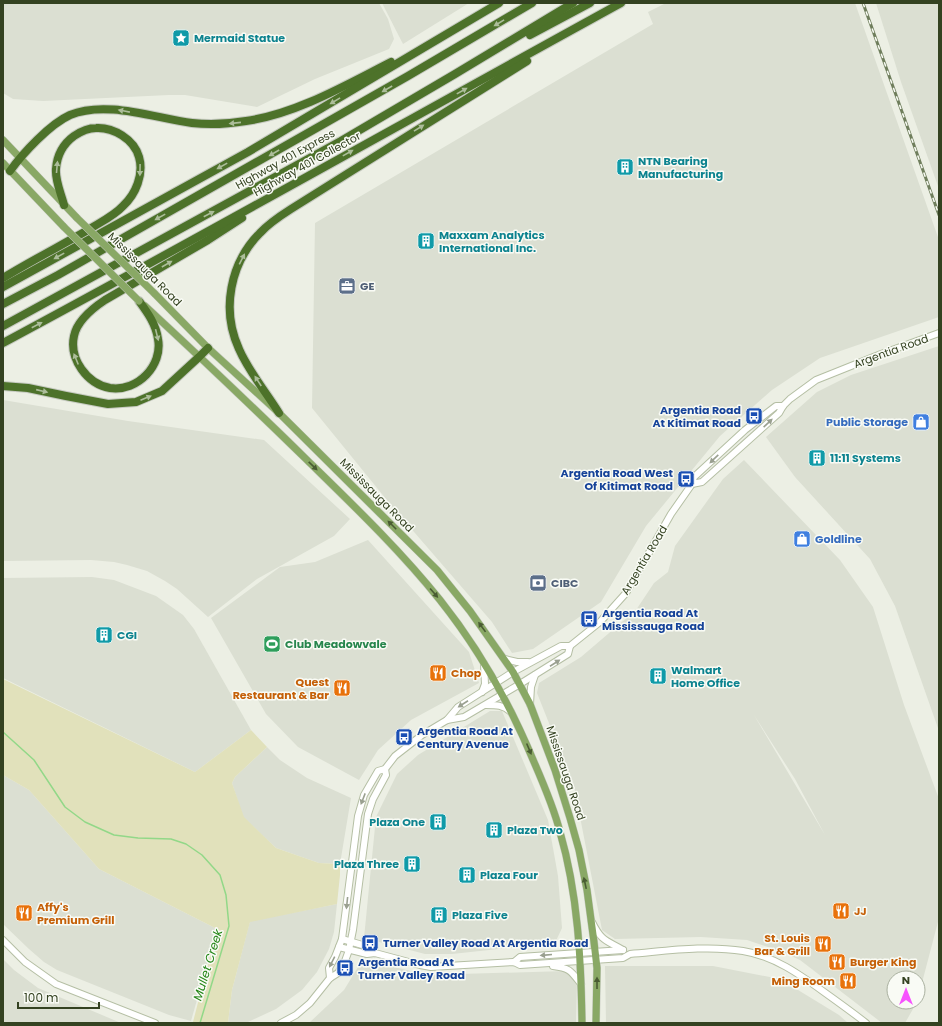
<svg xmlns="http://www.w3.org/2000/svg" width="942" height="1026" viewBox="0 0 942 1026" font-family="Poppins,sans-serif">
	<rect width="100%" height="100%" fill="#ecefe4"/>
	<g fill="#dbdfd2" fill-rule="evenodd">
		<path d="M3,3H379L388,19L394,39L389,49L315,79L257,107L185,95H169L43,101L13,99L3,93Z"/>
		<path d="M382,3H469L403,44Z"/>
		<path d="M666,3H855L939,240V317L820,358L772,390L720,436L646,526L601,602L533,649L512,653L492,622L395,510L312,408L315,223L653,24L648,12Z"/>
		<path d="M876,3H939V189L901,82Z"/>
		<path d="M939,346V731L895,606L870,559L795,477L766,437L817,392L851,375Z"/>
		<path d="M3,400L128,421L264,440L350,519L334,536L257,579L208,617L177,589L165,581L147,571L127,565L114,562L91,560L3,561Z"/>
		<path d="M744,460L840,560L873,607L904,705L939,799V918L918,998V978H894V1002H917L905,1023H882L800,960L783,952L747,940L701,937L615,939L602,930L574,786L537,693L539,683L581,657L636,610L654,583L668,572L675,546L723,479ZM754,715L795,779L825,835Z"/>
		<path d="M368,540L469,652L479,683L411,720L378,750L359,780L298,747L266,714L211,618L280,567L315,562Z"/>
		<path d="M92,577L114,580L156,596L183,615L194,629L251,730L195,772L3,678V578Z"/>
		<path d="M490,711H502L548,820L558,876L562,928L555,943L452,954H425L364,938L376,817L397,774L418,755Z"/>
		<path d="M267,747L280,760L307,778L351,798L340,864L319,863L276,848L243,817L232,783L235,777Z"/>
		<path d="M3,775L29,790L99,869L217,929L191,1021L169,1015L57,970L44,962L29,949L3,924Z"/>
		<path d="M337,904L334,932L329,949L317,972L302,990L276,1009L248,1022L228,1023L232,990L250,921Z"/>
		<path d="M3,959L14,970L38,988L121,1023H3Z"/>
		<path d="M363,959L426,975L566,971L577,982L576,1023H309L344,990Z"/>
		<path d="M605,966H713L780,979L839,1015L848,1023H606Z"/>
	</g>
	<path fill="#e1e1bb" d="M3,679L195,772L251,730L267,747L235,777L232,783L244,817L276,848L319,863L340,864V875L337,904L250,922L232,990L228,1023L193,1022L217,929L99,869L29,790L3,775Z"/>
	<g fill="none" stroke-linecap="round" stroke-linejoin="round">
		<path stroke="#92d888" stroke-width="1.5" d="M3,732L34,760L65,807L85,822L114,835L138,838L171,839L186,844L202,855L220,875L226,895L229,926L200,1023"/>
		<defs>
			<g id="secondary">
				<path d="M692,484L702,482L779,413L783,406L790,399L816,380L881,354L939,333"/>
				<path d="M505,659L517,662H528"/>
				<path d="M482,692L485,684L484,664"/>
				<path d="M530,704L531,687L535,675"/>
				<path d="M486,705C497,705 503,705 511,712"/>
				<path d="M447,720L458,707L513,672L561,646H570L600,622L626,593L671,514L692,484L694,477L745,430L776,406H783"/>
				<path d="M592,922C602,942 606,940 623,950"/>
				<path d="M342,939L369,947L375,953"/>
				<path d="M3,940L25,962L56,984L155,1023"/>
				<path d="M339,947L367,954L375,953L420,965L431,967L514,962L520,965L623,958L630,954C667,951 706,945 743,951C774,956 799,974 824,992C838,1002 852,1012 866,1023"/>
				<path d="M514,962L520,957L623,950"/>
				<path d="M553,966C570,968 571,971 581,984"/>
				<path d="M330,978L329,968L335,957L342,939L358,816L364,795L378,771L385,769L395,756L422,735L447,720L464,717L520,684L568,654L570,646"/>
				<path d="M281,1023L296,1015L310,1003L330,978L338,973L345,961L349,950L353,930L368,814L373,799L386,775L385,769"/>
			</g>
			<g id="primary">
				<path d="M3,140L77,218"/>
				<path d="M3,163L64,227"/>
				<path d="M154,293L208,348L279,413L437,570L470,611L513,672L530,704L555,770L570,818L579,850L587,890L594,942L597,968L596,1023"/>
				<path d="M145,306C200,357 254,408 307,460C353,505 400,550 440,600C479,649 510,704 534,762C544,785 554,808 560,832C578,894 581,959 582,1023"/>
			</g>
			<g id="highway">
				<path d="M530,35L590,3"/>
				<path d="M10,171C23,153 50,124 70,115C106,100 154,118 192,123C210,125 228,124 246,121C296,114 346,85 391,62"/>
				<path d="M3,278C31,261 60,246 88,230C99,223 114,216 123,206C136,194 144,174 139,157C134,139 113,127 96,128C89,128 80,132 74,136C63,144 57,155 56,169C55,181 61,193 64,205"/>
				<path d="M3,287L248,152L499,3"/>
				<path d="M139,301C147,312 156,324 158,339C163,365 138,392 110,388C87,384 69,359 74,336C77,321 93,308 105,300L208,240L242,218"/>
				<path d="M3,304L58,275L408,76L532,3"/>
				<path d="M3,326L341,141L455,74L573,3"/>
				<path d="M3,343C210,232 415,116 621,3"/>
				<path d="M3,386L28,388L66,396L108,404L136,402L162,391L199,357L208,348"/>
				<path d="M279,413C266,392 249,372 239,349C221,310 230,263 260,233C269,223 280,216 291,209L527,61"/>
			</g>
		</defs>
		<use href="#secondary" stroke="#b5bfa4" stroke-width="8"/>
		<use href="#primary" stroke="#c6cac1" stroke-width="8"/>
		<use href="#highway" stroke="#c6cac1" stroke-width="10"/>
		<use href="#secondary" stroke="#fff" stroke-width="6"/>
		<use href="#primary" stroke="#89a865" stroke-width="7"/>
		<use href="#highway" stroke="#4d722a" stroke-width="8"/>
		<defs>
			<path id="rail" d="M863,3L939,215"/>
		</defs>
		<use href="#rail" stroke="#6f7e5c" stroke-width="3"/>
		<use href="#rail" stroke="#f9fbf5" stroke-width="1.5" stroke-dasharray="4.5" stroke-linecap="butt"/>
		<defs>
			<g id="primary-bridge">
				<path d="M77,218L154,293"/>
				<path d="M64,227L139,301"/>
			</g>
		</defs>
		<use href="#primary-bridge" stroke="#c6cac1" stroke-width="8" stroke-linecap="butt"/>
		<use href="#primary-bridge" stroke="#89a865" stroke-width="7"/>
	</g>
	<defs><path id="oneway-solid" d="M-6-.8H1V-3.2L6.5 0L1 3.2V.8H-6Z"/></defs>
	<g fill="#acbd9a">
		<use href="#oneway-solid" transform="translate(499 23) rotate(149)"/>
		<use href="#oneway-solid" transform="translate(387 89) rotate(150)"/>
		<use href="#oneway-solid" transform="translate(462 91) rotate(-29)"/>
		<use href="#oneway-solid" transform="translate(335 101) rotate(149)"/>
		<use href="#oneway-solid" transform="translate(124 111) rotate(-169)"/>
		<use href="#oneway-solid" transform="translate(235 123) rotate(174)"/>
		<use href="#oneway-solid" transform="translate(419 128) rotate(-32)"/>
		<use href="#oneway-solid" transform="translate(274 153) rotate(150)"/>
		<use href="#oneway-solid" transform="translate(348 153) rotate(-29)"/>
		<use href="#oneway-solid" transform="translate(222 166) rotate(151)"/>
		<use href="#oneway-solid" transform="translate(57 167) rotate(-85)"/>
		<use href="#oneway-solid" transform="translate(140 170) rotate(91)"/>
		<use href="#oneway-solid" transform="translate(209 214) rotate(-28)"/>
		<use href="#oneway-solid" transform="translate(160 217) rotate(151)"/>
		<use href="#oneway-solid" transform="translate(59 256) rotate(151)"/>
		<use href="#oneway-solid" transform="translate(242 259) rotate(-63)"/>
		<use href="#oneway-solid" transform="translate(167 264) rotate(-30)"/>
		<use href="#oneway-solid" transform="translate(37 325) rotate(-28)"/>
		<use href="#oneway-solid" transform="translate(157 335) rotate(76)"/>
		<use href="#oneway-solid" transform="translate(76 359) rotate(-112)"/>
		<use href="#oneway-solid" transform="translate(258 381) rotate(-123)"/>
		<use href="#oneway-solid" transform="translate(42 391) rotate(13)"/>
		<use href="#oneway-solid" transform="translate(146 398) rotate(-23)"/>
	</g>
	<g fill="#9aa090">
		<use href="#oneway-solid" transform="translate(768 423) rotate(-43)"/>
		<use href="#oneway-solid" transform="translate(714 459) rotate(136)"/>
		<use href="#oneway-solid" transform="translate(555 663) rotate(-33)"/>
		<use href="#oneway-solid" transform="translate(463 704) rotate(147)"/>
		<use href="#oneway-solid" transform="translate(363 799) rotate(111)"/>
		<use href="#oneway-solid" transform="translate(347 903) rotate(96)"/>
		<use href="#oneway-solid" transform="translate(546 955) rotate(175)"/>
		<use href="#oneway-solid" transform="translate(332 962) rotate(117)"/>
	</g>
	<g fill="#495c32">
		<use href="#oneway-solid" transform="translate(313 466) rotate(44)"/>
		<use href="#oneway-solid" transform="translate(392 525) rotate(-135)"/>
		<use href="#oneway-solid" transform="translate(434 593) rotate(49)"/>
		<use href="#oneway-solid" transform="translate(482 627) rotate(-126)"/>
		<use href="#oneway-solid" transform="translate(529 749) rotate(67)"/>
		<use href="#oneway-solid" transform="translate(585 883) rotate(-102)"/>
		<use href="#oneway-solid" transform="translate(597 983) rotate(-90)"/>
	</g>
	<defs>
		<symbol id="sight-square" viewBox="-11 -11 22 22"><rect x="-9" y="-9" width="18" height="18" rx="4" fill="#0f9aa8" stroke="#f9fbf5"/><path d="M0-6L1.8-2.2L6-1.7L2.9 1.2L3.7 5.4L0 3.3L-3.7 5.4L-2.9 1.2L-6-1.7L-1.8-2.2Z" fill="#fff"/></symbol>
		<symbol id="building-square" viewBox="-11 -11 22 22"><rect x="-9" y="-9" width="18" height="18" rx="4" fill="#0f9aa8" stroke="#f9fbf5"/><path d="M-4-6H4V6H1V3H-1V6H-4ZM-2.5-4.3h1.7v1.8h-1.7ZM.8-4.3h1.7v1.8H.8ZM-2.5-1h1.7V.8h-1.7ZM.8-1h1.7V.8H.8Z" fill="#fff"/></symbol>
		<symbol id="office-square" viewBox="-11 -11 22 22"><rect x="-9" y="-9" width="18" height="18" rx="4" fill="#5c6f8a" stroke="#f9fbf5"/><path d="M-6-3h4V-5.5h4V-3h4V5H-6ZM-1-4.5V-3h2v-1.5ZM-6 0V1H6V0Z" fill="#fff"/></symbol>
		<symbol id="bus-square" viewBox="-11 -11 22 22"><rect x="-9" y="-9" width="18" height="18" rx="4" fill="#1a4fb4" stroke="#f9fbf5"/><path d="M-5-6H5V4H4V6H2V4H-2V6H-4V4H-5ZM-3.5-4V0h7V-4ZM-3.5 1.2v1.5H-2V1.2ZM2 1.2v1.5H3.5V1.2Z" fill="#fff"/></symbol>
		<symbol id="shop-square" viewBox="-11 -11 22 22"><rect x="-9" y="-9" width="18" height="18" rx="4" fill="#3f7fe0" stroke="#f9fbf5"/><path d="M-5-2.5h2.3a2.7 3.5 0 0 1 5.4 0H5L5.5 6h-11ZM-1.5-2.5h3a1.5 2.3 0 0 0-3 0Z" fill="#fff"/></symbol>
		<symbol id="bank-square" viewBox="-11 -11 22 22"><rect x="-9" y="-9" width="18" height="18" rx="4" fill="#5c6f8a" stroke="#f9fbf5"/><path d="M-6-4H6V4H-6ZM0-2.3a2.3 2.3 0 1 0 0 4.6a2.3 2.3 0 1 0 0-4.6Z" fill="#fff"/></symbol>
		<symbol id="stadium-square" viewBox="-11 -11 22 22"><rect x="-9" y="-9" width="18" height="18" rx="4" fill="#2e9e5b" stroke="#f9fbf5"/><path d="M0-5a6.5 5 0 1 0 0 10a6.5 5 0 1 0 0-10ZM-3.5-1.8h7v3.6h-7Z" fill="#fff"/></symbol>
		<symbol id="restaurant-square" viewBox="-11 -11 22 22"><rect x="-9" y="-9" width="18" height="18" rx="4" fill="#e8710a" stroke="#f9fbf5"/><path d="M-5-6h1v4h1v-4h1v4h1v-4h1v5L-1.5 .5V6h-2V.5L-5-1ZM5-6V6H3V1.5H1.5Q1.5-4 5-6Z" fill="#fff"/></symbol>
	</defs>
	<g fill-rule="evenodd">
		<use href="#sight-square" x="171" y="28" width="20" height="20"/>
		<use href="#building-square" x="615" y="157" width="20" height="20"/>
		<use href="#building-square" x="416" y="231" width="20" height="20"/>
		<use href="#office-square" x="337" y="276" width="20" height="20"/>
		<use href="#bus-square" x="744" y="406" width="20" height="20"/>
		<use href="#shop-square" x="911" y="412" width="20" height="20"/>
		<use href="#building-square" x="807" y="448" width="20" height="20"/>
		<use href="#bus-square" x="676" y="469" width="20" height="20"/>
		<use href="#shop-square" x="792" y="529" width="20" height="20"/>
		<use href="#bank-square" x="528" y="573" width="20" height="20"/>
		<use href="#bus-square" x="579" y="609" width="20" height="20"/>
		<use href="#building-square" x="94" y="625" width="20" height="20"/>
		<use href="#stadium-square" x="262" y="634" width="20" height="20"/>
		<use href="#restaurant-square" x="428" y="663" width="20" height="20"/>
		<use href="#building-square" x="648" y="666" width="20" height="20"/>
		<use href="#restaurant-square" x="332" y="678" width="20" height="20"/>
		<use href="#bus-square" x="394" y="727" width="20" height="20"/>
		<use href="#building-square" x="428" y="812" width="20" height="20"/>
		<use href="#building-square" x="484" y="820" width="20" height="20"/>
		<use href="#building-square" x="402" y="854" width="20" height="20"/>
		<use href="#building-square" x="457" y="865" width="20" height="20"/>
		<use href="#restaurant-square" x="831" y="901" width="20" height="20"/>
		<use href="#restaurant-square" x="14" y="903" width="20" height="20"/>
		<use href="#building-square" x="429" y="905" width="20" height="20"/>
		<use href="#bus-square" x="360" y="933" width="20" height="20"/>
		<use href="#restaurant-square" x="813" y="934" width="20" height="20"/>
		<use href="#restaurant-square" x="827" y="952" width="20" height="20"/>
		<use href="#bus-square" x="335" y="958" width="20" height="20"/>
		<use href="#restaurant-square" x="838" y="971" width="20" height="20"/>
	</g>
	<g text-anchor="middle" stroke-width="3" stroke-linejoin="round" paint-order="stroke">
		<g font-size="11" font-weight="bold" fill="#0d838f" stroke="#f9fbf5" text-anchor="start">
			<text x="194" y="42">Mermaid Statue</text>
			<text x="638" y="165">NTN Bearing<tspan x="638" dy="13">Manufacturing</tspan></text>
			<text x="439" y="239">Maxxam Analytics<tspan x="439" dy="13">International Inc.</tspan></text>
			<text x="830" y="462">11:11 Systems</text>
			<text x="117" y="639">CGI</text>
			<text x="671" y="674">Walmart<tspan x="671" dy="13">Home Office</tspan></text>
			<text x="425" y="826" text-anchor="end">Plaza One</text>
			<text x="507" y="834">Plaza Two</text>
			<text x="399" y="868" text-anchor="end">Plaza Three</text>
			<text x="480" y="879">Plaza Four</text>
			<text x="452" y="919">Plaza Five</text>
		</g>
		<g font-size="11" fill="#344221" stroke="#f9fbf5">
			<text transform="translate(285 159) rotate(-29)" y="4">Highway 401 Express</text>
			<text transform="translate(307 164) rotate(-29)" y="4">Highway 401 Collector</text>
			<text transform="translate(145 269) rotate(45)" y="4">Mississauga Road</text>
			<text transform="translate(891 351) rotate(-20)" y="4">Argentia Road</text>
			<text transform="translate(377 495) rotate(45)" y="4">Mississauga Road</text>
			<text transform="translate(644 560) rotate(-59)" y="4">Argentia Road</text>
			<text transform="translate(566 773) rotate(71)" y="4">Mississauga Road</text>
		</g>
		<g font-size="11" font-weight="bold" fill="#4e5e75" stroke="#f9fbf5" text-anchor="start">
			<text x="360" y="290">GE</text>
			<text x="551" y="587">CIBC</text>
		</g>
		<g font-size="11" font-weight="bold" fill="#164399" stroke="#f9fbf5" text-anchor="start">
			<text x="741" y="414" text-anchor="end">Argentia Road<tspan x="741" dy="13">At Kitimat Road</tspan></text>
			<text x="673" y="477" text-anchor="end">Argentia Road West<tspan x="673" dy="13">Of Kitimat Road</tspan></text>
			<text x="602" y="617">Argentia Road At<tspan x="602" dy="13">Mississauga Road</tspan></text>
			<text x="417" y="735">Argentia Road At<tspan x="417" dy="13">Century Avenue</tspan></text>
			<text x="383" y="947">Turner Valley Road At Argentia Road</text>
			<text x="358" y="966">Argentia Road At<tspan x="358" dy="13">Turner Valley Road</tspan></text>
		</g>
		<g font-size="11" font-weight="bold" fill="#366cbe" stroke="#f9fbf5" text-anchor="end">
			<text x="908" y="426">Public Storage</text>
			<text x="815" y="543" text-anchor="start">Goldline</text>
		</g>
		<g font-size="11" font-weight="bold" fill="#27864d" stroke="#f9fbf5" text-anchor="start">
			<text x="285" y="648">Club Meadowvale</text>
		</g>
		<g font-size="11" font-weight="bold" fill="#c56008" stroke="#f9fbf5" text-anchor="start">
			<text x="451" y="677">Chop</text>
			<text x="329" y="686" text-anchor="end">Quest<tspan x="329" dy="13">Restaurant &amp; Bar</tspan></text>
			<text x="37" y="911">Affy's<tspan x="37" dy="13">Premium Grill</tspan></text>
			<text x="854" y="915">JJ</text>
			<text x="810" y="942" text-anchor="end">St. Louis<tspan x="810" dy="13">Bar &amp; Grill</tspan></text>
			<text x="850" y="966">Burger King</text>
			<text x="835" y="985" text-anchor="end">Ming Room</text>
		</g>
		<g font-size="12" font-style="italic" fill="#228515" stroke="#f9fbf5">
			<text transform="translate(208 965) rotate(-73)" y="4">Mullet Creek</text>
		</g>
	</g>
	<rect width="942" height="1026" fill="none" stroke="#344221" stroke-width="8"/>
	<g transform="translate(906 990)"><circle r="19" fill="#f9fbf5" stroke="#aab1a0"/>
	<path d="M0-3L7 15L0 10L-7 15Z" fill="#f753fe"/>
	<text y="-6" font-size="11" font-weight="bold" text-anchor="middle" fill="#344221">N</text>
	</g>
	<path d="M18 1002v6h81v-6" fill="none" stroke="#344221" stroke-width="2"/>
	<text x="24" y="1002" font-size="12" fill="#344221" stroke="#f9fbf5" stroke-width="3" paint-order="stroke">100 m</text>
</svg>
